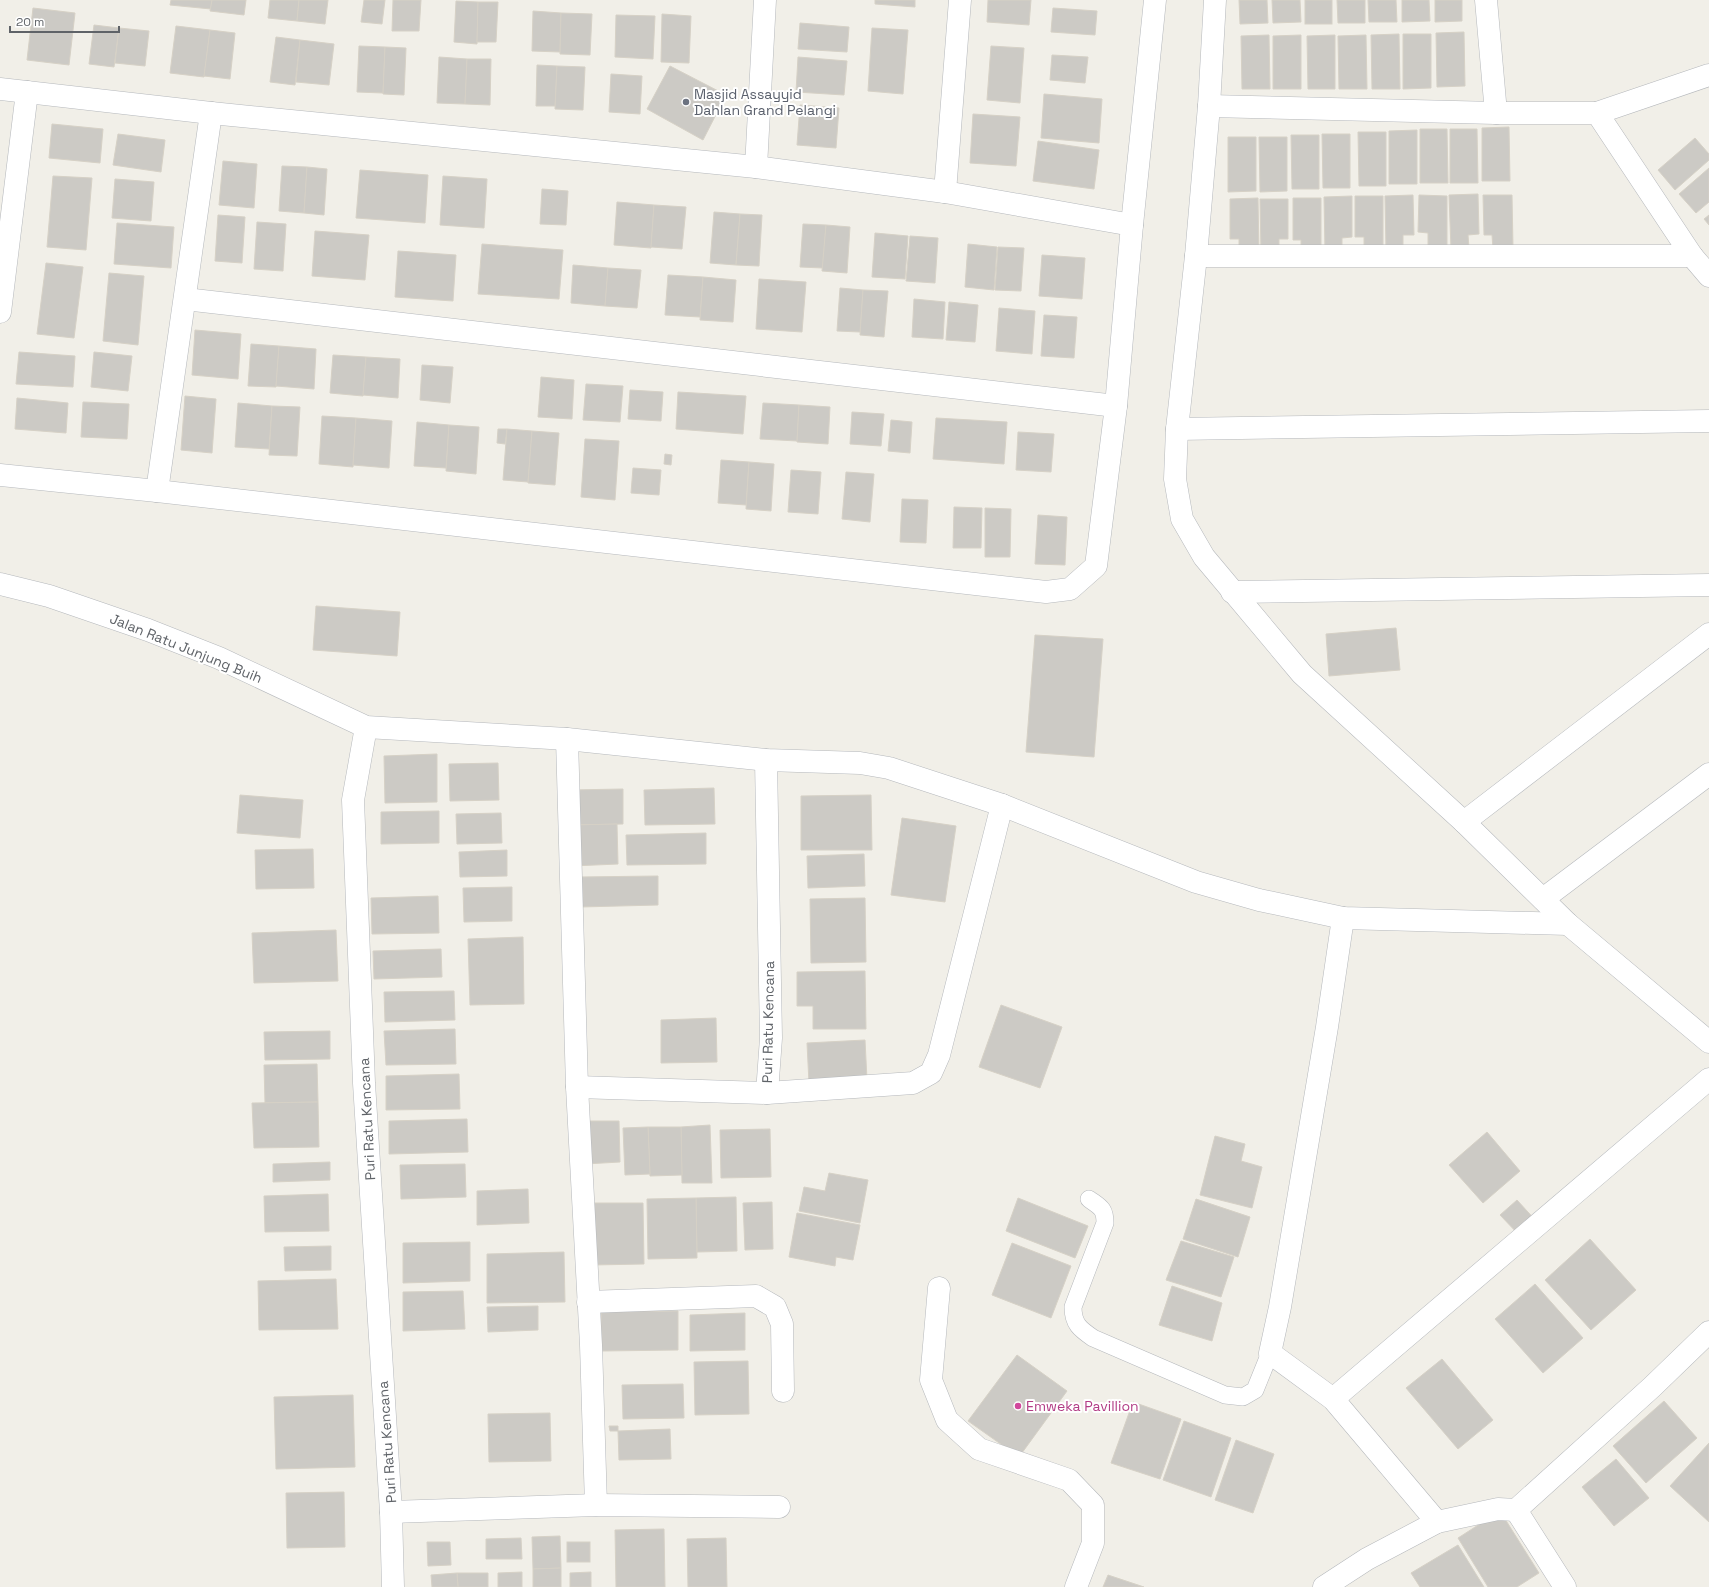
<svg xmlns="http://www.w3.org/2000/svg" width="1709" height="1587" viewBox="0 0 1709 1587" font-family="'Space Grotesk',sans-serif">
	<rect width="100%" height="100%" fill="#f1efe8"/>
	<g fill="#cccac5" stroke="#d6d1c6">
		<path d="M171,0H212L211,9L170,5Z"/>
		<path d="M212,0H246L244,15L210,11Z"/>
		<path d="M270,0H299L297,21L268,18Z"/>
		<path d="M299,0H328L325,24L297,21Z"/>
		<path d="M364,0H385L382,24L361,22Z"/>
		<path d="M393,0H421L419,31H392Z"/>
		<path d="M875,0H915V7L875,4Z"/>
		<path d="M988,0H1031L1029,25L987,22Z"/>
		<path d="M1239,0H1267L1268,23L1240,24Z"/>
		<path d="M1272,0H1300L1301,22L1273,23Z"/>
		<rect x="1305" y="0" width="27" height="24"/>
		<path d="M1337,0H1365V23H1338Z"/>
		<path d="M1368,0H1396L1397,22H1369Z"/>
		<path d="M1402,0H1429L1430,21L1402,22Z"/>
		<path d="M1435,0H1462V21L1435,22Z"/>
		<path d="M456,1L478,2L477,44L454,42Z"/>
		<path d="M478,2H498L496,42H477Z"/>
		<path d="M33,8L75,13L69,65L27,60Z"/>
		<path d="M1053,8L1097,11L1095,35L1051,32Z"/>
		<path d="M533,11L561,13L560,52L532,51Z"/>
		<path d="M561,13L592,14L590,55L560,54Z"/>
		<path d="M662,14L691,16L689,63L661,62Z"/>
		<path d="M616,15L655,16L653,59L615,57Z"/>
		<path d="M800,23L849,27L847,52L798,49Z"/>
		<path d="M94,25L119,28L114,67L89,64Z"/>
		<path d="M176,26L210,30L204,77L170,73Z"/>
		<path d="M119,28L149,31L145,66L115,63Z"/>
		<path d="M872,28L908,30L903,94L868,91Z"/>
		<path d="M210,30L235,33L230,79L204,76Z"/>
		<path d="M1464,32L1465,86L1437,87L1436,33Z"/>
		<path d="M1399,34L1400,89H1372L1371,35Z"/>
		<path d="M1403,34H1431V88L1403,89Z"/>
		<path d="M1269,35L1270,89H1242L1241,36Z"/>
		<path d="M1301,35V89H1273V36Z"/>
		<path d="M1335,35V89H1308L1307,36Z"/>
		<path d="M1366,35L1367,89H1339L1338,36Z"/>
		<path d="M276,37L300,40L295,85L270,82Z"/>
		<path d="M300,40L334,44L329,85L296,82Z"/>
		<path d="M359,46L385,47L383,93L357,92Z"/>
		<path d="M991,46L1024,48L1020,103L987,100Z"/>
		<path d="M385,47L406,48L404,95L383,94Z"/>
		<path d="M1052,55L1088,57L1085,83L1050,80Z"/>
		<path d="M439,57L467,59L465,104L437,103Z"/>
		<path d="M798,57L847,61L844,95L796,92Z"/>
		<path d="M467,59H491L490,105L465,104Z"/>
		<path d="M537,65L557,66L555,106H536Z"/>
		<path d="M557,66L585,67L583,110L555,109Z"/>
		<path d="M670,66L726,95L703,140L647,109Z"/>
		<path d="M611,74L642,76L640,114L609,112Z"/>
		<path d="M1044,94L1102,99L1099,143L1041,138Z"/>
		<path d="M800,105L839,108L836,148L797,145Z"/>
		<path d="M973,114L1020,117L1016,166L970,163Z"/>
		<path d="M52,124L103,129L100,163L49,158Z"/>
		<path d="M1509,127L1510,181H1482V128Z"/>
		<path d="M1420,129H1447L1448,183H1420Z"/>
		<path d="M1450,129H1477L1478,183H1450Z"/>
		<path d="M1417,130V184H1389V131Z"/>
		<path d="M1358,132H1386V186H1359Z"/>
		<path d="M118,134L165,140L161,172L113,165Z"/>
		<path d="M1322,134H1350V188H1323Z"/>
		<path d="M1291,135H1319V189H1292Z"/>
		<path d="M1228,137H1256V191L1228,192Z"/>
		<path d="M1259,137H1287V191L1260,192Z"/>
		<path d="M1695,138L1709,154V160L1675,190L1658,170Z"/>
		<path d="M1038,141L1099,150L1094,189L1033,181Z"/>
		<path d="M223,161L257,164L254,208L219,205Z"/>
		<path d="M282,166L307,167L304,213L279,211Z"/>
		<path d="M307,167L327,169L324,215L304,213Z"/>
		<path d="M1709,168V202L1696,213L1679,194Z"/>
		<path d="M360,170L428,175L425,223L356,218Z"/>
		<path d="M53,176L92,178L86,250L47,247Z"/>
		<path d="M443,176L487,179L484,228L440,225Z"/>
		<path d="M115,179L154,182L151,221L112,218Z"/>
		<path d="M542,189L568,191L566,225L540,224Z"/>
		<path d="M1478,194L1479,234L1468,235L1469,248L1451,249L1449,195Z"/>
		<path d="M1413,195L1414,235H1403V250H1386L1385,196Z"/>
		<path d="M1419,195L1447,196V249H1428V233L1418,232Z"/>
		<path d="M1483,195H1512L1513,248L1493,249L1492,235H1484Z"/>
		<path d="M1352,196V237L1342,238V251H1325L1324,197Z"/>
		<path d="M1355,196H1383V250L1364,251V237H1355Z"/>
		<path d="M1258,198L1259,253H1239V239H1230V199Z"/>
		<path d="M1293,198H1321V252H1301V240H1293Z"/>
		<path d="M1260,199H1288V239H1279V253H1261Z"/>
		<path d="M617,202L654,205L651,248L614,245Z"/>
		<path d="M654,205L686,207L682,249L651,247Z"/>
		<path d="M714,212L740,214L736,265L710,263Z"/>
		<path d="M740,214L762,215L759,266L736,265Z"/>
		<path d="M218,215L245,217L242,263L215,261Z"/>
		<path d="M1709,215V225L1704,219Z"/>
		<path d="M257,222L286,224L283,271L254,269Z"/>
		<path d="M117,223L174,227L171,268L114,264Z"/>
		<path d="M803,224L826,225L823,268L800,267Z"/>
		<path d="M826,225L850,227L847,273L822,271Z"/>
		<path d="M315,231L369,235L365,280L312,276Z"/>
		<path d="M875,233L908,236L905,279L872,277Z"/>
		<path d="M910,236L938,238L935,283L906,281Z"/>
		<path d="M482,244L563,250L559,299L478,294Z"/>
		<path d="M968,244L997,247L994,290L965,287Z"/>
		<path d="M998,247L1024,248L1021,291L995,290Z"/>
		<path d="M398,251L456,255L453,301L395,297Z"/>
		<path d="M1042,255L1085,258L1082,299L1039,296Z"/>
		<path d="M46,263L83,267L74,338L37,334Z"/>
		<path d="M573,265L608,268L605,306L571,303Z"/>
		<path d="M608,268L641,270L637,308L605,306Z"/>
		<path d="M109,273L144,276L138,345L103,341Z"/>
		<path d="M668,275L703,277L700,317L665,315Z"/>
		<path d="M703,277L736,280L733,322L700,320Z"/>
		<path d="M759,279L806,282L802,332L756,329Z"/>
		<path d="M840,288L863,290L860,332L837,331Z"/>
		<path d="M863,290L888,291L884,337L860,335Z"/>
		<path d="M914,299L945,302L943,339L912,337Z"/>
		<path d="M949,302L978,305L975,342L946,340Z"/>
		<path d="M999,308L1035,311L1032,354L996,351Z"/>
		<path d="M1044,315L1077,317L1074,358L1041,356Z"/>
		<path d="M195,330L241,334L238,379L192,375Z"/>
		<path d="M251,344L279,346L276,387L248,386Z"/>
		<path d="M279,346L316,349L314,389L276,386Z"/>
		<path d="M19,352L75,356L73,387L16,384Z"/>
		<path d="M94,352L132,356L128,391L91,387Z"/>
		<path d="M333,355L366,357L363,396L330,393Z"/>
		<path d="M366,357L400,359L398,398L363,395Z"/>
		<path d="M422,365L453,367L450,403L420,400Z"/>
		<path d="M541,377L574,380L572,419L538,417Z"/>
		<path d="M586,384L623,386L620,422L583,420Z"/>
		<path d="M630,390L663,392L661,421L628,419Z"/>
		<path d="M678,392L746,396L743,434L676,429Z"/>
		<path d="M185,396L216,399L212,453L181,450Z"/>
		<path d="M17,398L68,403L66,433L15,429Z"/>
		<path d="M83,402L129,404L127,439L81,437Z"/>
		<path d="M238,403L272,406L269,449L235,447Z"/>
		<path d="M763,403L799,405L797,441L760,439Z"/>
		<path d="M799,405L830,407L828,444L797,442Z"/>
		<path d="M272,406L300,407L297,456L269,455Z"/>
		<path d="M852,412L884,414L881,446L850,444Z"/>
		<path d="M322,416L356,418L353,467L319,464Z"/>
		<path d="M356,418L392,421L389,468L353,465Z"/>
		<path d="M936,418L1007,422L1004,464L933,459Z"/>
		<path d="M891,420L912,422L910,453L888,451Z"/>
		<path d="M417,422L449,425L446,468L414,466Z"/>
		<path d="M449,425L479,427L476,474L446,471Z"/>
		<path d="M498,429H507L505,444L497,443Z"/>
		<path d="M507,429L532,431L528,482L503,480Z"/>
		<path d="M532,431L559,433L555,485L528,483Z"/>
		<path d="M1018,432L1054,434L1051,472L1016,470Z"/>
		<path d="M585,439L619,441L615,500L581,497Z"/>
		<path d="M665,454L672,455L671,465L664,464Z"/>
		<path d="M721,460L749,462L746,505L718,503Z"/>
		<path d="M749,462L774,464L771,511L746,509Z"/>
		<path d="M633,468L661,470L659,495L631,493Z"/>
		<path d="M791,470L821,472L818,514L788,512Z"/>
		<path d="M846,472L874,474L870,522L842,519Z"/>
		<path d="M902,499L928,500L926,543L900,542Z"/>
		<path d="M954,507L982,508L981,548H953Z"/>
		<path d="M985,508L1011,509L1010,557H985Z"/>
		<path d="M1038,515L1067,517L1065,565L1035,564Z"/>
		<path d="M316,606L400,612L397,656L313,650Z"/>
		<path d="M1396,628L1400,670L1329,676L1326,634Z"/>
		<path d="M1035,635L1103,639L1094,757L1026,752Z"/>
		<path d="M437,754V802L385,803L384,756Z"/>
		<path d="M498,763L499,800L450,801L449,764Z"/>
		<path d="M714,788L715,824L645,825L644,790Z"/>
		<path d="M623,789V824L571,825L570,790Z"/>
		<path d="M240,795L303,800L300,838L237,833Z"/>
		<path d="M871,795L872,850H801V796Z"/>
		<path d="M439,811V843L381,844V812Z"/>
		<path d="M501,813L502,843L457,844L456,814Z"/>
		<path d="M902,818L956,826L945,902L891,895Z"/>
		<path d="M617,824L618,864L572,866L571,825Z"/>
		<path d="M706,833V864L627,865L626,835Z"/>
		<path d="M313,849L314,888L256,889L255,850Z"/>
		<path d="M507,850V876L460,877L459,852Z"/>
		<path d="M864,854L865,886L808,888L807,856Z"/>
		<path d="M658,876V905L580,907L579,877Z"/>
		<path d="M512,887V921L464,922L463,888Z"/>
		<path d="M438,896L439,933L372,934L371,898Z"/>
		<path d="M865,898L866,962L811,963L810,899Z"/>
		<path d="M336,930L338,981L254,983L252,933Z"/>
		<path d="M523,937L524,1004L470,1005L468,939Z"/>
		<path d="M441,949L442,977L374,979L373,951Z"/>
		<path d="M865,971L866,1029H813V1006H797V972Z"/>
		<path d="M454,991L455,1020L385,1022L384,992Z"/>
		<path d="M1001,1005L1062,1027L1040,1088L979,1067Z"/>
		<path d="M716,1018L717,1062L661,1063V1020Z"/>
		<path d="M455,1029L456,1064L386,1065L384,1031Z"/>
		<path d="M330,1031V1059L265,1060L264,1032Z"/>
		<path d="M865,1040L867,1080L809,1083L807,1043Z"/>
		<path d="M317,1064L318,1102L265,1103L264,1065Z"/>
		<path d="M459,1074L460,1109L386,1110V1076Z"/>
		<path d="M318,1102L319,1147L254,1148L252,1103Z"/>
		<path d="M467,1119L468,1152L389,1154V1121Z"/>
		<path d="M585,1121H619L620,1162L585,1164Z"/>
		<path d="M710,1125L712,1183H682L681,1127Z"/>
		<path d="M648,1127H681L682,1175L650,1176Z"/>
		<path d="M648,1127L650,1174L625,1175L623,1128Z"/>
		<path d="M770,1129L771,1177L721,1178L720,1130Z"/>
		<path d="M1487,1132L1520,1171L1483,1203L1449,1165Z"/>
		<path d="M1215,1136L1245,1144L1241,1161L1262,1167L1252,1208L1200,1195Z"/>
		<path d="M330,1162V1180L273,1182V1164Z"/>
		<path d="M465,1164L466,1197L401,1199L400,1165Z"/>
		<path d="M829,1173L868,1180L860,1223L799,1211L804,1187L825,1191Z"/>
		<path d="M528,1189L529,1223L477,1225V1191Z"/>
		<path d="M328,1194L329,1231L265,1232L264,1196Z"/>
		<path d="M736,1197L737,1251L697,1252L696,1198Z"/>
		<path d="M696,1198L697,1258L648,1259L647,1199Z"/>
		<path d="M1018,1198L1088,1226L1075,1258L1006,1231Z"/>
		<path d="M1196,1199L1250,1217L1238,1257L1183,1239Z"/>
		<path d="M1517,1200L1538,1223L1521,1237L1500,1215Z"/>
		<path d="M772,1202L773,1249L745,1250L743,1203Z"/>
		<path d="M591,1203H643L644,1264L592,1265Z"/>
		<path d="M797,1213L860,1225L853,1260L836,1257L835,1266L789,1257Z"/>
		<path d="M1590,1239L1636,1290L1591,1330L1545,1280Z"/>
		<path d="M1181,1241L1234,1257L1221,1297L1166,1280Z"/>
		<path d="M470,1242V1281L403,1283V1243Z"/>
		<path d="M1012,1243L1071,1266L1051,1318L992,1295Z"/>
		<path d="M331,1246V1270L285,1271L284,1247Z"/>
		<path d="M564,1252L565,1302L487,1303V1254Z"/>
		<path d="M336,1279L338,1329L259,1330L258,1281Z"/>
		<path d="M1535,1284L1583,1338L1543,1373L1495,1319Z"/>
		<path d="M1172,1286L1222,1303L1212,1341L1159,1325Z"/>
		<path d="M463,1291L465,1329L403,1331V1292Z"/>
		<path d="M538,1306V1330L488,1332L487,1307Z"/>
		<path d="M678,1311V1350L602,1351L601,1312Z"/>
		<path d="M745,1313V1350L690,1351V1315Z"/>
		<path d="M1017,1355L1067,1391L1019,1457L968,1421Z"/>
		<path d="M1442,1359L1493,1420L1458,1449L1406,1388Z"/>
		<path d="M748,1361L749,1414L695,1415L694,1362Z"/>
		<path d="M683,1384L684,1418L623,1419L622,1385Z"/>
		<path d="M353,1395L355,1467L276,1469L274,1397Z"/>
		<path d="M1664,1401L1697,1438L1646,1483L1613,1446Z"/>
		<path d="M1133,1402L1181,1419L1160,1479L1111,1463Z"/>
		<path d="M550,1413L551,1461L489,1462L488,1414Z"/>
		<path d="M1184,1421L1231,1438L1211,1497L1163,1480Z"/>
		<path d="M609,1426H618V1431H610Z"/>
		<path d="M670,1429L671,1459L619,1460L618,1431Z"/>
		<path d="M1236,1440L1274,1454L1253,1513L1215,1500Z"/>
		<path d="M1709,1443V1522L1670,1486Z"/>
		<path d="M1616,1459L1649,1498L1614,1526L1582,1487Z"/>
		<path d="M344,1492L345,1547L287,1548L286,1493Z"/>
		<path d="M1500,1511L1539,1573L1517,1587H1488L1458,1538Z"/>
		<path d="M664,1529L665,1587H616L615,1530Z"/>
		<path d="M560,1536L561,1568L533,1569L532,1537Z"/>
		<path d="M521,1538L522,1559H486V1539Z"/>
		<path d="M726,1538L727,1587H688L687,1539Z"/>
		<path d="M427,1542H450L451,1565L428,1566Z"/>
		<rect x="567" y="1542" width="23" height="20"/>
		<path d="M1458,1545L1484,1587H1420L1411,1573Z"/>
		<path d="M561,1568V1587H533V1569Z"/>
		<path d="M522,1572V1587H498V1573Z"/>
		<path d="M591,1572V1587H570V1573Z"/>
		<path d="M457,1573H488V1587H458Z"/>
		<path d="M457,1573L458,1587H432L431,1575Z"/>
		<path d="M1108,1575L1144,1587H1103Z"/>
	</g>
	<g fill="none" stroke-linecap="round" stroke-linejoin="round">
		<defs>
			<path id="service" d="M1089,1199C1100,1207 1105,1208 1105,1223L1073,1307C1073,1324 1080,1329 1093,1338L1225,1395L1243,1397L1255,1390L1270,1353"/>
			<g id="minor">
				<path d="M1215,0L1209,106L1196,256L1177,429L1175,479L1182,519L1204,557L1302,674L1464,822L1568,924L1709,1042"/>
				<path d="M1486,0L1496,113"/>
				<path d="M0,89L211,113L756,167L945,192L1132,225"/>
				<path d="M1209,106L1496,113H1597L1692,256L1709,276"/>
				<path d="M1597,113L1709,75"/>
				<path d="M756,167L765,0"/>
				<path d="M945,192L960,0"/>
				<path d="M1196,256H1692"/>
				<path d="M185,299L1116,406"/>
				<path d="M0,312L27,92"/>
				<path d="M1177,429L1709,421"/>
				<path d="M0,475L157,491L1046,592L1070,589L1096,566L1116,406L1132,225L1155,0"/>
				<path d="M157,491L211,113"/>
				<path d="M0,584L49,596L148,630L219,658L366,727L567,739L766,760L860,763L889,768L1002,805L1196,882L1259,900L1343,918L1568,924"/>
				<path d="M1232,592L1709,585"/>
				<path d="M366,727L353,800L364,1083L391,1512L393,1587"/>
				<path d="M567,739L577,1087L591,1345L596,1505"/>
				<path d="M1464,822L1709,634"/>
				<path d="M1543,899L1709,774"/>
				<path d="M1343,918L1327,1027L1280,1307L1270,1353L1333,1399L1437,1522"/>
				<path d="M577,1087L767,1093L771,1038L766,760"/>
				<path d="M767,1093L913,1083L931,1073L939,1055L1002,805"/>
				<path d="M939,1288L931,1380L947,1420L979,1449L1069,1480L1093,1505V1543L1076,1587"/>
				<path d="M588,1302L756,1296L775,1307L782,1324L783,1391"/>
				<path d="M1333,1399L1709,1079"/>
				<path d="M1516,1510L1565,1587"/>
				<path d="M391,1512L596,1505L779,1507"/>
				<path d="M1324,1587L1367,1559L1437,1522L1498,1509L1516,1510L1652,1387L1709,1332"/>
			</g>
		</defs>
		<use href="#service" stroke="#b5b8bc" stroke-width="18"/>
		<use href="#minor" stroke="#b5b8bc" stroke-width="23"/>
		<use href="#service" stroke="#fff" stroke-width="17"/>
		<use href="#minor" stroke="#fff" stroke-width="22"/>
	</g>
	<circle fill="#6b7280" stroke="#fff" stroke-width="1.5" cx="686" cy="102" r="4"/>
	<circle fill="#d1479c" stroke="#fff" stroke-width="1.5" cx="1018" cy="1406" r="4"/>
	<g text-anchor="middle" stroke-width="4" stroke-linejoin="round" paint-order="stroke">
		<g font-size="14" fill="#5b616d" stroke="#fff" text-anchor="start">
			<text x="694" y="99">Masjid Assayyid<tspan x="694" dy="16">Dahlan Grand Pelangi</tspan></text>
		</g>
		<g font-size="14" fill="#5f6368" stroke="#fff">
			<text transform="translate(186 648) rotate(22)" y="5">Jalan Ratu Junjung Buih</text>
			<text transform="translate(768 1022) rotate(-89)" y="5">Puri Ratu Kencana</text>
			<text transform="translate(367 1119) rotate(-93)" y="5">Puri Ratu Kencana</text>
			<text transform="translate(387 1442) rotate(-94)" y="5">Puri Ratu Kencana</text>
		</g>
		<g font-size="14" fill="#b23c85" stroke="#fff" text-anchor="start">
			<text x="1026" y="1411">Emweka Pavillion</text>
		</g>
	</g>
	<path d="M10 26v6h109v-6" fill="none" stroke="#5f6368" stroke-width="2"/>
	<text x="16" y="26" font-size="12" fill="#5f6368" stroke="#ffffff" stroke-width="3" paint-order="stroke">20 m</text>
</svg>
